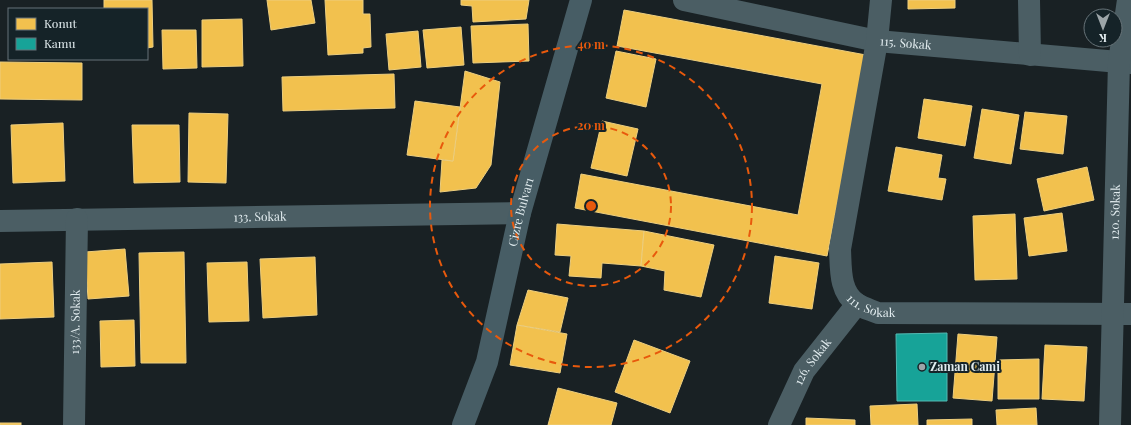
<svg xmlns="http://www.w3.org/2000/svg" width="1131" height="425" viewBox="0 0 1131 425" font-family="'Playfair Display',serif">
	<rect width="100%" height="100%" fill="#192124"/>
	<g fill="#f2c14e" stroke="#edce7e">
		<path d="M104,0H152L153,47L147,48V9H104Z"/>
		<path d="M267,0H311L315,23L271,30Z"/>
		<path d="M325,0H363V14H370L371,47L363,48V53L328,55Z"/>
		<path d="M461,0H529L526,19L473,22L472,6L461,5Z"/>
		<path d="M908,0H955V8L908,9Z"/>
		<path d="M624,10L866,55L827,256L575,208L581,174L798,215L822,84L617,46Z"/>
		<path d="M242,19L243,66L202,67V20Z"/>
		<path d="M528,24L529,61L473,63L471,26Z"/>
		<path d="M461,27L464,65L427,68L423,30Z"/>
		<path d="M162,30H196L197,68L163,69Z"/>
		<path d="M418,31L421,67L389,70L386,34Z"/>
		<path d="M616,51L656,59L646,107L606,98Z"/>
		<path d="M0,62L82,63V100L0,99Z"/>
		<path d="M465,71L500,82L491,165L476,188L440,192L442,160L453,161Z"/>
		<path d="M394,74L395,108L283,111L282,77Z"/>
		<path d="M924,99L972,106L965,146L918,138Z"/>
		<path d="M415,101L460,107L453,161L407,155Z"/>
		<path d="M982,109L1019,115L1011,164L974,158Z"/>
		<path d="M1025,112L1067,116L1063,154L1020,149Z"/>
		<path d="M189,113L228,114L226,183L188,182Z"/>
		<path d="M602,121L638,129L627,176L591,168Z"/>
		<path d="M63,123L65,181L13,183L11,125Z"/>
		<path d="M132,125H179L180,182L134,183Z"/>
		<path d="M896,147L942,155L938,178L946,179L942,200L888,191Z"/>
		<path d="M1087,167L1094,200L1044,211L1037,179Z"/>
		<path d="M1062,213L1067,251L1029,256L1024,218Z"/>
		<path d="M1015,214L1017,279L975,280L973,216Z"/>
		<path d="M557,224L644,231L641,266L602,263L601,278L569,276L571,256L555,255Z"/>
		<path d="M644,231L714,245L701,297L664,290L665,271L641,266Z"/>
		<path d="M125,249L129,296L88,299L85,252Z"/>
		<path d="M184,252L186,363H141L139,253Z"/>
		<path d="M775,256L819,263L812,309L769,303Z"/>
		<path d="M315,257L317,315L263,318L260,259Z"/>
		<path d="M52,262L54,317L0,319V264Z"/>
		<path d="M247,262L249,321L209,322L207,263Z"/>
		<path d="M528,290L568,298L560,332L517,325Z"/>
		<path d="M134,320L135,366L101,367L100,321Z"/>
		<path d="M517,325L567,334L560,373L510,365Z"/>
		<path d="M958,334L997,337L992,401L953,398Z"/>
		<path d="M634,340L690,361L670,413L615,392Z"/>
		<path d="M1045,345L1087,347L1084,401L1042,399Z"/>
		<path d="M1039,359V399H998V360Z"/>
		<path d="M558,388L617,403L611,425H548Z"/>
		<path d="M917,404L918,425H871L870,406Z"/>
		<path d="M1036,408L1037,425H997L996,410Z"/>
		<path d="M806,418L855,420V425H806Z"/>
		<path d="M972,419V425H927V420Z"/>
		<rect x="0" y="423" width="21" height="2"/>
	</g>
	<path fill="#17a398" stroke="#54b9b2" d="M947,333V401H897L896,334Z"/>
	<g fill="none" stroke-linecap="round" stroke-linejoin="round">
		<g stroke="#4b5e64" stroke-width="22">
			<path id="s1" d="M684,0L877,41L1131,63"/>
			<path id="s2" d="M881,0L877,41L840,249C841,268 839,292 857,304C863,308 871,310 878,313L1131,314"/>
			<path d="M1029,0L1030,55"/>
			<path id="s3" d="M0,221L520,213"/>
			<path id="s4" d="M74,425L77,219"/>
			<path id="s5" d="M779,425L804,371L857,304"/>
			<path id="s6" d="M1110,425L1119,62L1128,0"/>
		</g>
		<path stroke="#475d65" stroke-width="22" id="s7" d="M463,425L487,362L520,213L581,0"/>
	</g>
	<g fill="none" stroke="#e8590c" stroke-width="2" stroke-dasharray="7 5">
		<circle cx="591" cy="206" r="80"/>
		<circle cx="591" cy="206" r="161"/>
	</g>
	<circle fill="#9ca5a8" stroke="#152328" stroke-width="1.5" cx="922" cy="367" r="4"/>
	<g text-anchor="middle" stroke-width="4" stroke-linejoin="round" paint-order="stroke">
		<g font-size="12" fill="#e2ecef" stroke="#152328">
			<text dy="4" stroke="none"><textPath href="#s1" startOffset="226">115. Sokak</textPath></text>
			<text dy="4" stroke="none"><textPath href="#s6" startOffset="213">120. Sokak</textPath></text>
			<text dy="4" stroke="none"><textPath href="#s7" startOffset="221">Cizre Bulvarı</textPath></text>
			<text dy="4" stroke="none"><textPath href="#s3" startOffset="260">133. Sokak</textPath></text>
			<text dy="4" stroke="none"><textPath href="#s2" startOffset="327">111. Sokak</textPath></text>
			<text dy="4" stroke="none"><textPath href="#s4" startOffset="103">133/A. Sokak</textPath></text>
			<text dy="4" stroke="none"><textPath href="#s5" startOffset="72">126. Sokak</textPath></text>
		</g>
		<g font-size="12" font-weight="bold" fill="#e2ecef" stroke="#152328" text-anchor="start">
			<text x="930" y="371">Zaman Cami</text>
		</g>
	</g>
	<circle cx="591" cy="206" r="6" fill="#e8590c" stroke="#152328" stroke-width="2"/>
	<g font-size="12" text-anchor="middle" font-weight="bold" fill="#e8590c" stroke="#152328" stroke-width="4" stroke-linejoin="round" paint-order="stroke">
		<text x="591" y="49">40 m</text>
		<text x="591" y="130">20 m</text>
	</g>
	<rect x="8" y="8" width="140" height="52" fill="#152328" stroke="#677378"/>
	<rect x="16" y="18" width="20" height="12" fill="#f2c14e" stroke="#677378"/>
	<text x="44" y="28" font-size="12" fill="#e2ecef">Konut</text>
	<rect x="16" y="38" width="20" height="12" fill="#17a398" stroke="#677378"/>
	<text x="44" y="48" font-size="12" fill="#e2ecef">Kamu</text>
	<g transform="translate(1103 28) rotate(180)"><circle r="19" fill="#152328" stroke="#677378"/>
	<path d="M0-3L7 15L0 10L-7 15Z" fill="#9ca5a8"/>
	<text y="-6" font-size="11" font-weight="bold" text-anchor="middle" fill="#e2ecef">K</text>
	</g>
</svg>
